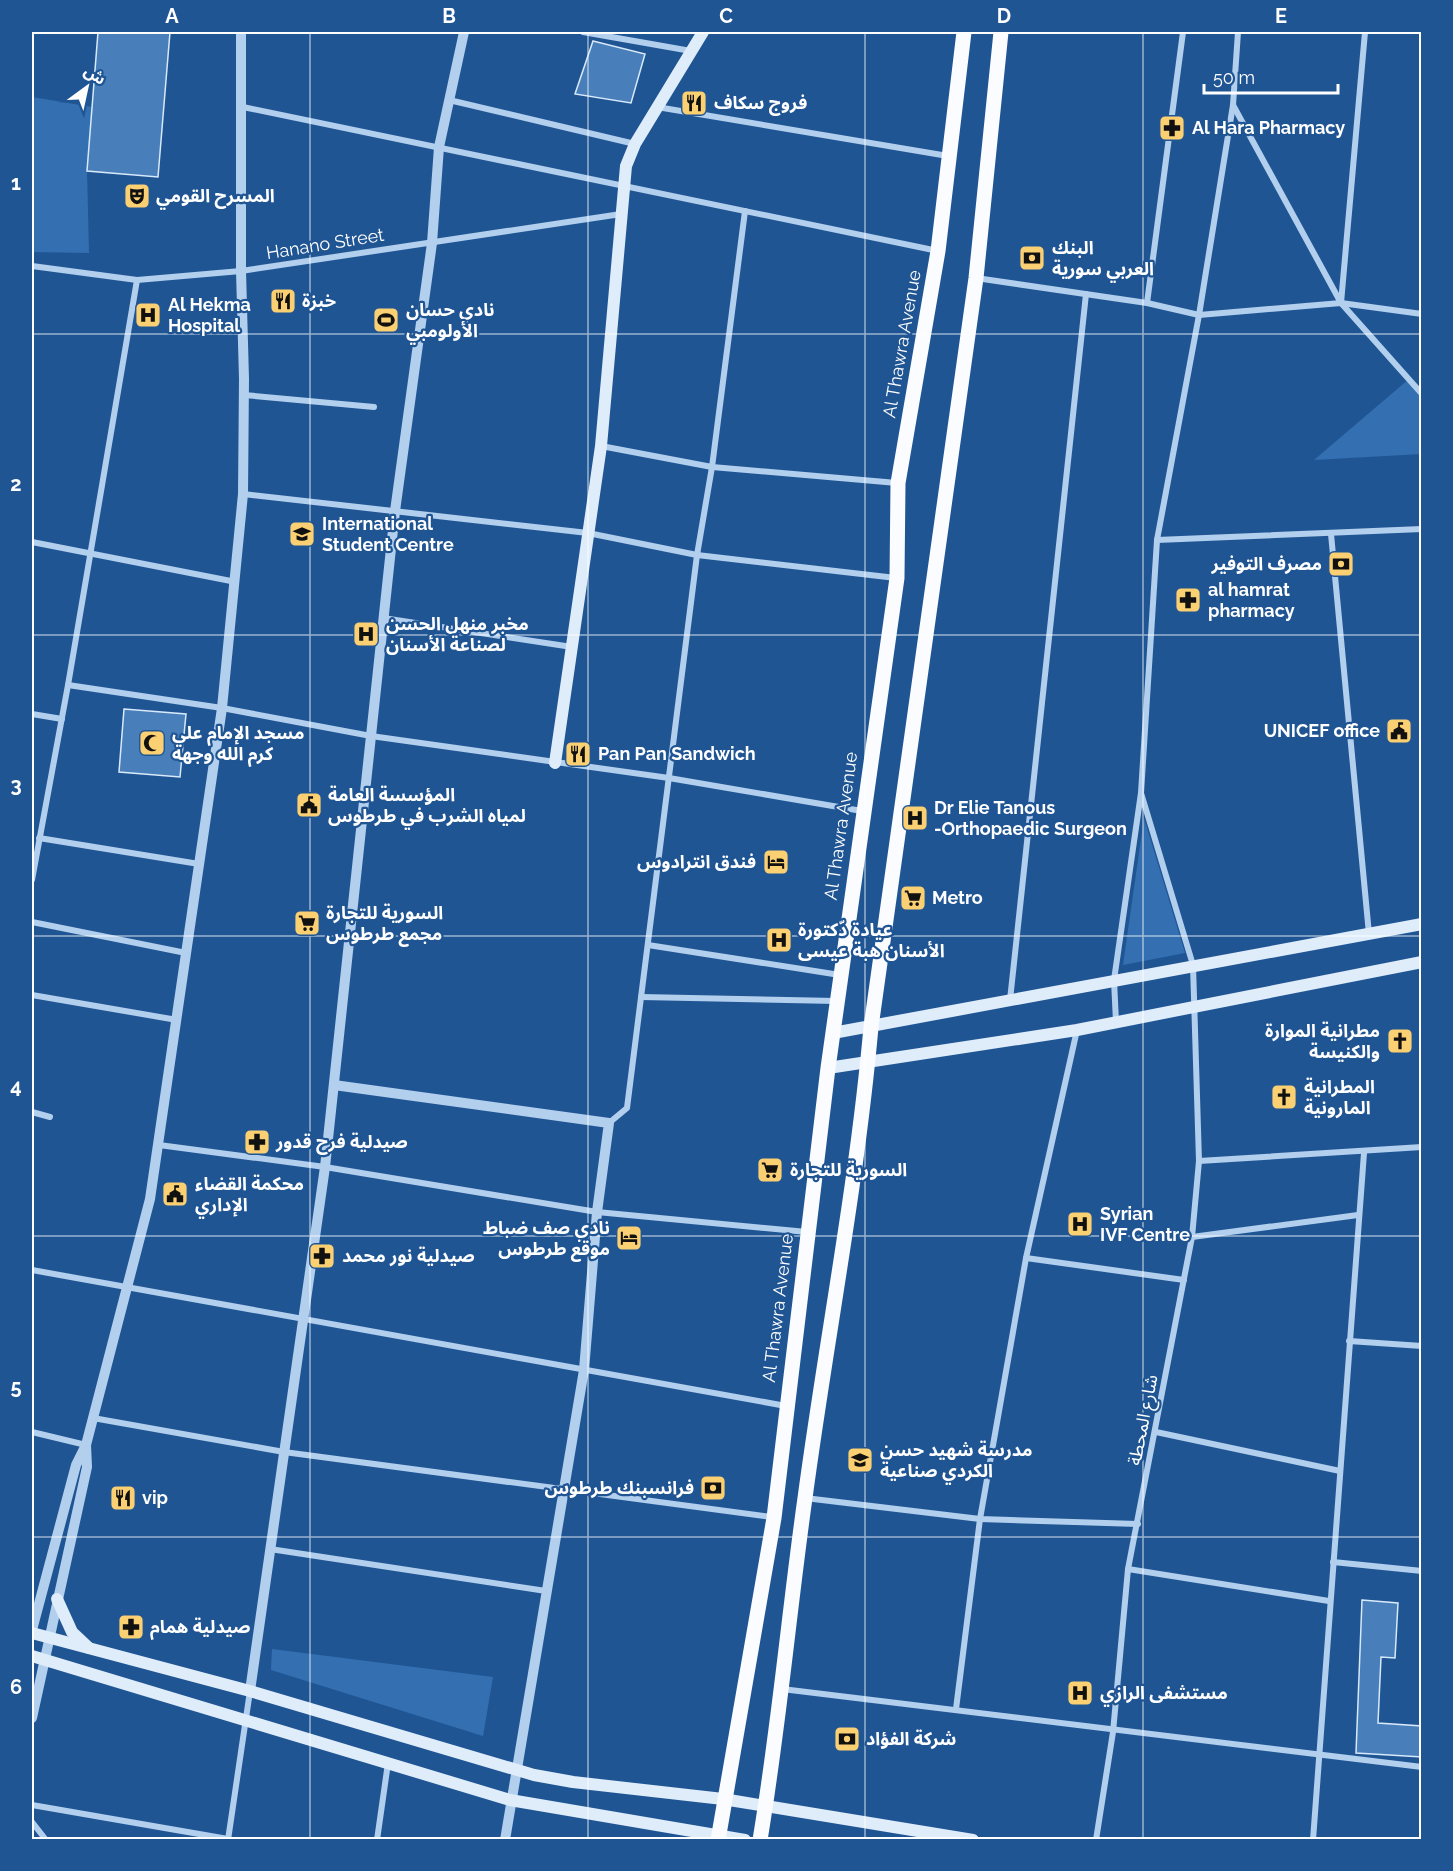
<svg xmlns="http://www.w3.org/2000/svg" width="1453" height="1871" viewBox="0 0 1453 1871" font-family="Raleway,'Noto Sans Arabic',sans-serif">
	<rect width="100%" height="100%" fill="#205594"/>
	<g fill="#3470b1">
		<path d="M32,97L92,107L87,171L89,253L32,252Z"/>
		<path d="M1409,379L1421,394V454L1314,460Z"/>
		<path d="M1144,818L1185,953L1123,965Z"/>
		<path d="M272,1649L493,1677L483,1736L271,1670Z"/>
	</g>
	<g fill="#487fba" stroke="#d8e9fa" stroke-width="1.5">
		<path d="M98,32H170L158,177L87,171Z"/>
		<path d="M593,41L645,54L631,103L575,94Z"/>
		<path d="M124,709L186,714L180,777L119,772Z"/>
		<path d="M1362,1600L1398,1603L1395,1658L1381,1657L1378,1723L1422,1726V1757L1356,1753Z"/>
	</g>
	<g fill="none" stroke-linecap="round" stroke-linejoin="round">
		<g stroke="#b2cfee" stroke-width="6">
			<path d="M583,32L691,51"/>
			<path d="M449,100L635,144"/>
			<path d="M1233,105L1341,303L1422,394"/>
			<path d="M243,107L938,251"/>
			<path d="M657,107L948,156"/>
			<path d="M32,266L137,280L241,271L621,214"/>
			<path d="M976,278L1147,303L1199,315L1341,303L1422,314"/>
			<path d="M1147,303L1183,32"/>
			<path d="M1341,303L1365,32"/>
			<path d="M244,395L374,407"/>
			<path d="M601,446L712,467L897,483"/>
			<path d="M243,494L588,533L697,555L896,578"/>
			<path d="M1331,534L1369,934"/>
			<path d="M1157,540L1422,529"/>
			<path d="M32,542L236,582"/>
			<path d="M383,618L572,647"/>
			<path d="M68,685L222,708L371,736L669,778L862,811"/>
			<path d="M32,714L62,719"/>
			<path d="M39,838L199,864"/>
			<path d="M32,880L68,685L137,280"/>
			<path d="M32,922L186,953"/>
			<path d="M648,945L840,975"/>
			<path d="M32,995L177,1020"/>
			<path d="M641,997L836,1001"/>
			<path d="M1010,1000L1086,294"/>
			<path d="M1116,1022L1114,980L1141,793L1157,540L1199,315L1233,105L1238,32"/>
			<path d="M32,1112L50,1117"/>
			<path d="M609,1123L627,1108L697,555L712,467L745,211"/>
			<path d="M159,1145L325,1167L597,1212L807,1232"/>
			<path d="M1199,1161L1422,1147"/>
			<path d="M1192,1237L1358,1215"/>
			<path d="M1026,1258L1184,1280"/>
			<path d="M32,1270L786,1406"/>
			<path d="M1349,1341L1422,1346"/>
			<path d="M93,1418L284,1452L772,1517"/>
			<path d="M32,1432L86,1445"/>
			<path d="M1156,1432L1340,1471"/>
			<path d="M805,1498L980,1519L1138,1524"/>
			<path d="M270,1549L546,1591"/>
			<path d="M1333,1562L1422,1571"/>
			<path d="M1128,1569L1329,1601"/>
			<path d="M782,1689L1422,1767"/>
			<path d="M956,1709L980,1519L1026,1258L1077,1030"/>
			<path d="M32,1805L228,1839"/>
			<path d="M32,1822L46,1840"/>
			<path d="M228,1840L250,1691"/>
			<path d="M377,1840L388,1763"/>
			<path d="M1096,1840L1113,1732L1128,1569L1192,1237L1199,1161L1193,965L1141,793"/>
			<path d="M1313,1840L1364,1153"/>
		</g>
		<g stroke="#b2cfee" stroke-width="10">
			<path d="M334,1085L609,1123L597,1212L584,1370L505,1840"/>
			<path d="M32,1630L76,1465L86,1445L150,1199L222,708L243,494L244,379L241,271V32"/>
			<path d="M250,1691L325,1167L395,511L432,243L439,147L464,32"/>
			<path d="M32,1718L87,1467L86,1445"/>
		</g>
		<g stroke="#dfecfa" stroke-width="12">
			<path d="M555,763L601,446L626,166L635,144L703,32"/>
			<path d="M833,1033L1422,924"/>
			<path d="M828,1068L1077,1030L1422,962"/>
			<path d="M57,1599L72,1632L89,1648"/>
			<path d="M32,1633L250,1691L534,1775L573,1782L723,1799L973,1840"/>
			<path d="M32,1656L510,1800L745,1840"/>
		</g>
		<g stroke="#fafcff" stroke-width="15">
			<path d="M718,1840L774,1518L828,1068L897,578L898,483L938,251L964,32"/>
			<path d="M760,1840C779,1726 789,1612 805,1498C826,1341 857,1185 871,1027L976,278L1001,32"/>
		</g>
	</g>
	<path fill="none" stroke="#fff" stroke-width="1.5" stroke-opacity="0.55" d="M310,32V1840M588,32V1840M865,32V1840M1143,32V1840M32,334H1422M32,635H1422M32,936H1422M32,1236H1422M32,1537H1422"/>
	<defs>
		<symbol id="restaurant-square" viewBox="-11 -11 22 22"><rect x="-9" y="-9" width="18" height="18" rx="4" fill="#fbd073" stroke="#205594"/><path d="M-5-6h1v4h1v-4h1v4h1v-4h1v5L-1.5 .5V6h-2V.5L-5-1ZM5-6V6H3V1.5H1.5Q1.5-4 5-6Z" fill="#111"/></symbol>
		<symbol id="pharmacy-square" viewBox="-11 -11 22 22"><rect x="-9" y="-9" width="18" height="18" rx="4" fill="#fbd073" stroke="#205594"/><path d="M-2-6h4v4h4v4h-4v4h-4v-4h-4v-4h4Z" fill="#111"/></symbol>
		<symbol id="theatre-square" viewBox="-11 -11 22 22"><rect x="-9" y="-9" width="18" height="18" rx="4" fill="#fbd073" stroke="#205594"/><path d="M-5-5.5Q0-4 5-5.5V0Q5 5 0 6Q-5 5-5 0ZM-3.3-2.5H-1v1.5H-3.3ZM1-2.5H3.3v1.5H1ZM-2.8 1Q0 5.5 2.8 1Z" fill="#111"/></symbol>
		<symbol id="bank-square" viewBox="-11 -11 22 22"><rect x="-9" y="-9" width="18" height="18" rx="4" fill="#fbd073" stroke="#205594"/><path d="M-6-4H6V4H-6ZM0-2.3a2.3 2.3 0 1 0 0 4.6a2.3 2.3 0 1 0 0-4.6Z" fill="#111"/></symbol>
		<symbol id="hospital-square" viewBox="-11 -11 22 22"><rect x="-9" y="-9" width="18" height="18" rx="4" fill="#fbd073" stroke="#205594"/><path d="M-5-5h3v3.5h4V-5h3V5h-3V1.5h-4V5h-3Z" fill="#111"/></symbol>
		<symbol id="stadium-square" viewBox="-11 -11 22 22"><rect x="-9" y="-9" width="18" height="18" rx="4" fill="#fbd073" stroke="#205594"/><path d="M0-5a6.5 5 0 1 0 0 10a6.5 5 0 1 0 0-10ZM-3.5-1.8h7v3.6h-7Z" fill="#111"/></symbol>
		<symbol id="school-square" viewBox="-11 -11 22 22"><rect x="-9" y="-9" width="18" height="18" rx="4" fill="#fbd073" stroke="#205594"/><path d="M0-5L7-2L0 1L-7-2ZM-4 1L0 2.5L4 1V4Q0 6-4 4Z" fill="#111"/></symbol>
		<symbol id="civic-square" viewBox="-11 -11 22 22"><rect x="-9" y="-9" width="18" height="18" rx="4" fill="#fbd073" stroke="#205594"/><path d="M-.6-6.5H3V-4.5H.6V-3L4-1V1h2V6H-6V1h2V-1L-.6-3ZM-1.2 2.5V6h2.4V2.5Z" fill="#111"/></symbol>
		<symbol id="mosque-square" viewBox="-11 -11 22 22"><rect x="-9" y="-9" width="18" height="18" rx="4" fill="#fbd073" stroke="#205594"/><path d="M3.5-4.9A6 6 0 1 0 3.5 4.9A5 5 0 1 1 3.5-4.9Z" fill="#111"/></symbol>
		<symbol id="hotel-square" viewBox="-11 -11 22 22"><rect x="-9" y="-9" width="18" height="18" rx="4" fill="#fbd073" stroke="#205594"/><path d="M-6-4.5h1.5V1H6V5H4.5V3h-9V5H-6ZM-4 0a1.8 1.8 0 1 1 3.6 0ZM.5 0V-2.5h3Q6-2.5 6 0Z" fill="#111"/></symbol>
		<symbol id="supermarket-square" viewBox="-11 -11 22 22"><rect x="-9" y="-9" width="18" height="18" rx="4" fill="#fbd073" stroke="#205594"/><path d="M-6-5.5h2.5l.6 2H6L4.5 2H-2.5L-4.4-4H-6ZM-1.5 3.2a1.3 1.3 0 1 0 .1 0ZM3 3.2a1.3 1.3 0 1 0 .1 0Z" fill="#111"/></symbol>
		<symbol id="church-square" viewBox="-11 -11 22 22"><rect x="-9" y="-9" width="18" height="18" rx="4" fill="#fbd073" stroke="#205594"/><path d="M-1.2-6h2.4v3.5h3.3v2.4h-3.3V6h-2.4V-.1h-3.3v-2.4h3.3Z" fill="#111"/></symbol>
	</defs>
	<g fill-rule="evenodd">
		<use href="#restaurant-square" x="679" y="88" width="30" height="30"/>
		<use href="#pharmacy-square" x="1157" y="113" width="30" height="30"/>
		<use href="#theatre-square" x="122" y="181" width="30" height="30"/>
		<use href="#bank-square" x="1017" y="243" width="30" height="30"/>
		<use href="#restaurant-square" x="268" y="286" width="30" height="30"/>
		<use href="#hospital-square" x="133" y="300" width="30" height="30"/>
		<use href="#stadium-square" x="371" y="305" width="30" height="30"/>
		<use href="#school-square" x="287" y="519" width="30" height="30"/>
		<use href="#bank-square" x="1326" y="549" width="30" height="30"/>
		<use href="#pharmacy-square" x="1173" y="585" width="30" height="30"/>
		<use href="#hospital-square" x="351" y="619" width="30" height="30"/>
		<use href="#civic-square" x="1384" y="716" width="30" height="30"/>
		<use href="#mosque-square" x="137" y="728" width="30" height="30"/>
		<use href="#restaurant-square" x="563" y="739" width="30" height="30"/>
		<use href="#civic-square" x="294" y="790" width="30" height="30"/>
		<use href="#hospital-square" x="900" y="803" width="30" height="30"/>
		<use href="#hotel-square" x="761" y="847" width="30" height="30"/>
		<use href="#supermarket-square" x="898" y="883" width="30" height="30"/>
		<use href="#supermarket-square" x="292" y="908" width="30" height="30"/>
		<use href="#hospital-square" x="764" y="925" width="30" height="30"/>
		<use href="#church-square" x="1385" y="1026" width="30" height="30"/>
		<use href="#church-square" x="1269" y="1082" width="30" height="30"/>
		<use href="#pharmacy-square" x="242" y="1127" width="30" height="30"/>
		<use href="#supermarket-square" x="755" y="1155" width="30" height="30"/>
		<use href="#civic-square" x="160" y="1179" width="30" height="30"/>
		<use href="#hospital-square" x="1065" y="1209" width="30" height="30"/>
		<use href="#hotel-square" x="614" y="1223" width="30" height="30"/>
		<use href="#pharmacy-square" x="307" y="1241" width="30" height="30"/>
		<use href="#school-square" x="845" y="1445" width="30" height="30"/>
		<use href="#bank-square" x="698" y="1473" width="30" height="30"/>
		<use href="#restaurant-square" x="108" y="1483" width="30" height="30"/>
		<use href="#pharmacy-square" x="116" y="1612" width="30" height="30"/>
		<use href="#hospital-square" x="1065" y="1678" width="30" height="30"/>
		<use href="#bank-square" x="832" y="1724" width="30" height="30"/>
	</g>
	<g text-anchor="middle" stroke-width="4.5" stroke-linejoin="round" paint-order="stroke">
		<g font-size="18" font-weight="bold" fill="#fff" stroke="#205594" text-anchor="start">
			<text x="714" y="109">فروج سكاف</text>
			<text x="1192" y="134">Al Hara Pharmacy</text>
			<text x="156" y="202">المسرح القومي</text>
			<text x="1052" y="254">البنك<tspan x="1052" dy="21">العربي سورية</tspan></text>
			<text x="302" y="307">خبزة</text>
			<text x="168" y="311">Al Hekma<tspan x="168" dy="21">Hospital</tspan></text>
			<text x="406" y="316">نادي حسان<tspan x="406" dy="21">الأولومبي</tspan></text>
			<text x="322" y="530">International<tspan x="322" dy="21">Student Centre</tspan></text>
			<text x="1322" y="570" text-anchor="end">مصرف التوفير</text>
			<text x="1208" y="596">al hamrat<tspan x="1208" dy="21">pharmacy</tspan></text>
			<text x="386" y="630">مخبر منهل الحسن<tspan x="386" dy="21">لصناعة الأسنان</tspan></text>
			<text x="1380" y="737" text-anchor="end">UNICEF office</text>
			<text x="172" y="739">مسجد الإمام علي<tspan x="172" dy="21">كرم الله وجهه</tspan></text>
			<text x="598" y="760">Pan Pan Sandwich</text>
			<text x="328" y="801">المؤسسة العامة<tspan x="328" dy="21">لمياه الشرب في طرطوس</tspan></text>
			<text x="934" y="814">Dr Elie Tanous<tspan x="934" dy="21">-Orthopaedic Surgeon</tspan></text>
			<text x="756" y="868" text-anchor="end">فندق انترادوس</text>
			<text x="932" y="904">Metro</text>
			<text x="326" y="919">السورية للتجارة<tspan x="326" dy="21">مجمع طرطوس</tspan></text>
			<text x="798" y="936">عيادة دّكتورة<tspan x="798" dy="21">الأسنان هبة عيسى</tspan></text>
			<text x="1380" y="1037" text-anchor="end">مطرانية الموارة<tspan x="1380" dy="21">والكنيسة</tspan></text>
			<text x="1304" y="1093">المطرانية<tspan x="1304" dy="21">المارونية</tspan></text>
			<text x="276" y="1148">صيدلية فرح قدور</text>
			<text x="790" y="1176">السورية للتجارة</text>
			<text x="195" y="1190">محكمة القضاء<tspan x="195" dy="21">الإداري</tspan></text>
			<text x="1100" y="1220">Syrian<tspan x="1100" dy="21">IVF Centre</tspan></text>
			<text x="610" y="1234" text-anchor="end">نادي صف ضباط<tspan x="610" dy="21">موقع طرطوس</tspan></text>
			<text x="342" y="1262">صيدلية نور محمد</text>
			<text x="880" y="1456">مدرسة شهيد حسن<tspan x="880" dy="21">الكردي صناعية</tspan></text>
			<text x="694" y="1494" text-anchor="end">فرانسبنك طرطوس</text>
			<text x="142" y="1504">vip</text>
			<text x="150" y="1633">صيدلية همام</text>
			<text x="1100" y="1699">مستشفى الرازي</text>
			<text x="866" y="1745">شركة الفؤاد</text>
		</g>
		<g font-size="18" fill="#fff" stroke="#205594">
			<text transform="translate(325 244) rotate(-9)" y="6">Hanano Street</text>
			<text transform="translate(902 344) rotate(-80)" y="6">Al Thawra Avenue</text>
			<text transform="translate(841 826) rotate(-82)" y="6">Al Thawra Avenue</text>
			<text transform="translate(778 1308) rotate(-83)" y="6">Al Thawra Avenue</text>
			<text transform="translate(1143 1420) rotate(-79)" y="6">شارع المحطة</text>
		</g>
	</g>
	<rect width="1453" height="1871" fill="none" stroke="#205594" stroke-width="66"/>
	<g transform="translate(87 87) rotate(33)" stroke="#205594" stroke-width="4.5" paint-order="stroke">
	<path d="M0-4.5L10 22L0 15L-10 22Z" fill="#ffffff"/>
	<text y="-9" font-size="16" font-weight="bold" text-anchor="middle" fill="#ffffff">ش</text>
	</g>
	<path d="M1204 84v9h134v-9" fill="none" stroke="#ffffff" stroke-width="3"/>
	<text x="1213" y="84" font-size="18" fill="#ffffff" stroke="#205594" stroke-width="4.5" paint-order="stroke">50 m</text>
	<rect x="33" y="33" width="1387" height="1805" fill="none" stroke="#fff" stroke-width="2"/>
	<g font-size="20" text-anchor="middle" font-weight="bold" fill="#fff">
		<text x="172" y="23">A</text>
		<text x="449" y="23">B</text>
		<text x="726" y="23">C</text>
		<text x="1004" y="23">D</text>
		<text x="1281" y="23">E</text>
		<text x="16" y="190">1</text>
		<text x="16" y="491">2</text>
		<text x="16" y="792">3</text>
		<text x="16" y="1093">4</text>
		<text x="16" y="1394">5</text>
		<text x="16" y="1694">6</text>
	</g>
</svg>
